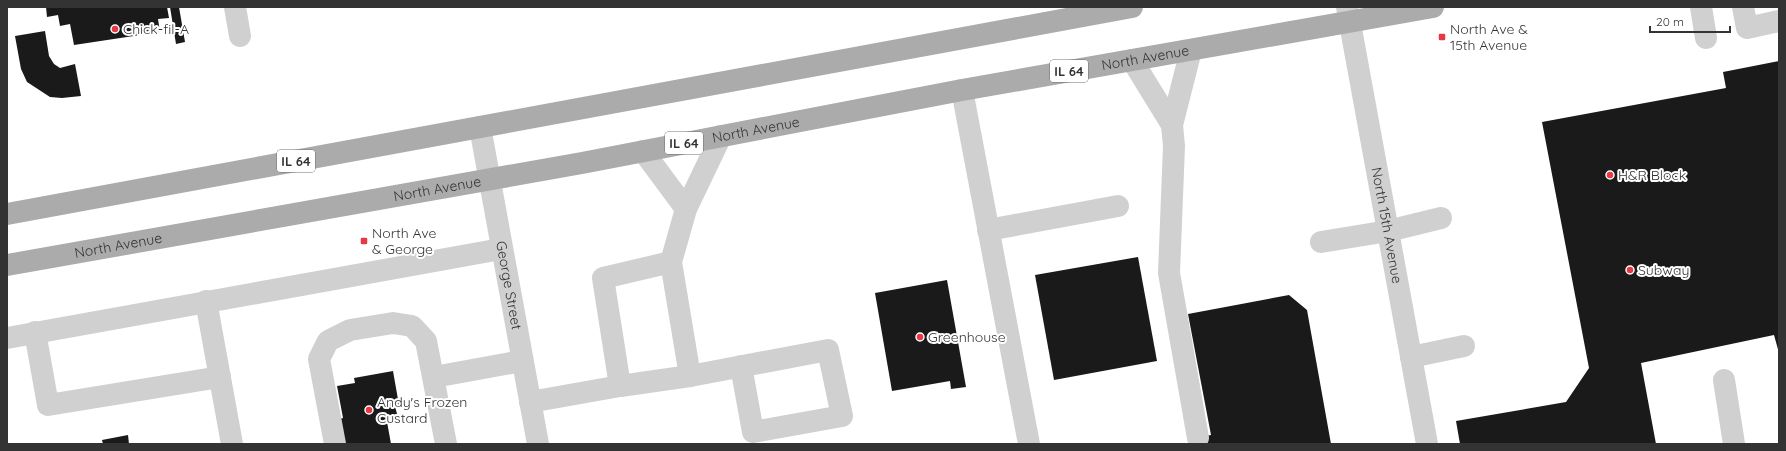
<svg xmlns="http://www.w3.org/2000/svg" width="1786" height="451" viewBox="0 0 1786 451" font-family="Quicksand,sans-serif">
	<rect width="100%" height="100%" fill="#fff"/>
	<g fill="#1a1a1a">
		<path d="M46,7H167L169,18L158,19L160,32L74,45L70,24L60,26L58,15L47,17Z"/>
		<path d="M170,7H179L185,42L176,44Z"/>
		<path d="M45,31L49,56L54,64L60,68L75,64L81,96L62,98L50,97L27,82L21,69L15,36Z"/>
		<path d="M1779,61V353L1774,335L1641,363L1656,444H1460L1456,421L1566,402L1589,368L1542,122L1726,88L1723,72Z"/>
		<path d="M1138,257L1157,361L1054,380L1035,275Z"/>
		<path d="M947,280L966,387L951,389L950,381L892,391L875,293Z"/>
		<path d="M1289,295L1307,310L1331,444H1190V439L1211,435L1188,314Z"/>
		<path d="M393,371L399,405L395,406L397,414L386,416L391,444H347L338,439L335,420L343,418L337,386L355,383L354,378Z"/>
		<path d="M128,435L129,444H103L102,440Z"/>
	</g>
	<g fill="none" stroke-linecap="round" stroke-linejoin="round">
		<g stroke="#d0d0d0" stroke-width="22">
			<path d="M235,7L240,36"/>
			<path id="s1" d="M1347,7L1427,444"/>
			<path d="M1701,7L1706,38"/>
			<path d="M1743,7L1747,28L1779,21"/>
			<path d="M1191,50L1172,125L1174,146L1169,273L1198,438"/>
			<path d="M1132,60L1172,125"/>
			<path d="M962,90L1029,444"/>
			<path id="s2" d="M480,127L538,444"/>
			<path d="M643,151L686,209"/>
			<path d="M988,230L1118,206"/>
			<path d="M1321,242L1388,231L1441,218"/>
			<path d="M206,301L232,444"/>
			<path d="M35,332L48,405L220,377"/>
			<path d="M7,338L501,249"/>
			<path d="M1411,357L1464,346"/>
			<path d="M690,376L671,262L686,209L721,136"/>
			<path d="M434,377L522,361"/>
			<path d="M1724,380L1734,444"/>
			<path d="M620,386L603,278L671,262"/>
			<path d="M530,402L620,386L690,376L828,350L842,416L753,432L741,366"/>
			<path d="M335,444L319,359L328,341L350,330L393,323L412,326L426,341L446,444"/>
		</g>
		<g stroke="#ababab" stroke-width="22">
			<path d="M7,214L1132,7"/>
			<path id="s3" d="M7,265L582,163L962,90L1433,7"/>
		</g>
	</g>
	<g fill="#e63946" stroke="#fff" stroke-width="1.5">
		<circle cx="115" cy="29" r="4"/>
		<rect x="1438" y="33" width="8" height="8" rx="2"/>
		<circle cx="1610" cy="175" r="4"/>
		<rect x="360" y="237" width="8" height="8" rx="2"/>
		<circle cx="1630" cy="270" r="4"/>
		<circle cx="920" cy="337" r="4"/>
		<circle cx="369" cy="410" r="4"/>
	</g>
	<g text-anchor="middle" stroke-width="4" stroke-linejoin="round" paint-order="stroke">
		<g fill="#fff" stroke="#707070" stroke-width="1">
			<rect x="1050" y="60" width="38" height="22" rx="3"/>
			<rect x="665" y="132" width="38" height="22" rx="3"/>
			<rect x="277" y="150" width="38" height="22" rx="3"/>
		</g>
		<g font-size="13" font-weight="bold" fill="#333">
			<text x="1069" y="76">IL 64</text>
			<text x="684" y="148">IL 64</text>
			<text x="296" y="166">IL 64</text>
		</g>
		<g font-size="14" fill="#333" stroke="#fff" text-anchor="start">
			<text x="123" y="34">Chick-fil-A</text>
			<text x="1450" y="34">North Ave &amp;<tspan x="1450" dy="16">15th Avenue</tspan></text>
			<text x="1618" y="180">H&amp;R Block</text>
			<text x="372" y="238">North Ave<tspan x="372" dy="16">&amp; George</tspan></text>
			<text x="1638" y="275">Subway</text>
			<text x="928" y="342">Greenhouse</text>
			<text x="377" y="407">Andy's Frozen<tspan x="377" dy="16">Custard</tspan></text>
		</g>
		<g font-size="14" fill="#333" stroke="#fff">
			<text dy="5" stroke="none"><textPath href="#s3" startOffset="1157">North Avenue</textPath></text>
			<text dy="5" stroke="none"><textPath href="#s3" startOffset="761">North Avenue</textPath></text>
			<text dy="5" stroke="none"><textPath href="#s3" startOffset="437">North Avenue</textPath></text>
			<text dy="5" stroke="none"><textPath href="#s1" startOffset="222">North 15th Avenue</textPath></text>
			<text dy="5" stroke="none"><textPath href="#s3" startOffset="113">North Avenue</textPath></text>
			<text dy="5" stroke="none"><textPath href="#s2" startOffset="161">George Street</textPath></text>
		</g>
	</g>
	<rect width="1786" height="451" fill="none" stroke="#333333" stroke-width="16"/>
	<path d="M1650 26v6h80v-6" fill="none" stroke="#333333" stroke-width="2"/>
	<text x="1656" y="26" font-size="12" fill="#333333" stroke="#ffffff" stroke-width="3" paint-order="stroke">20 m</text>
</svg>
